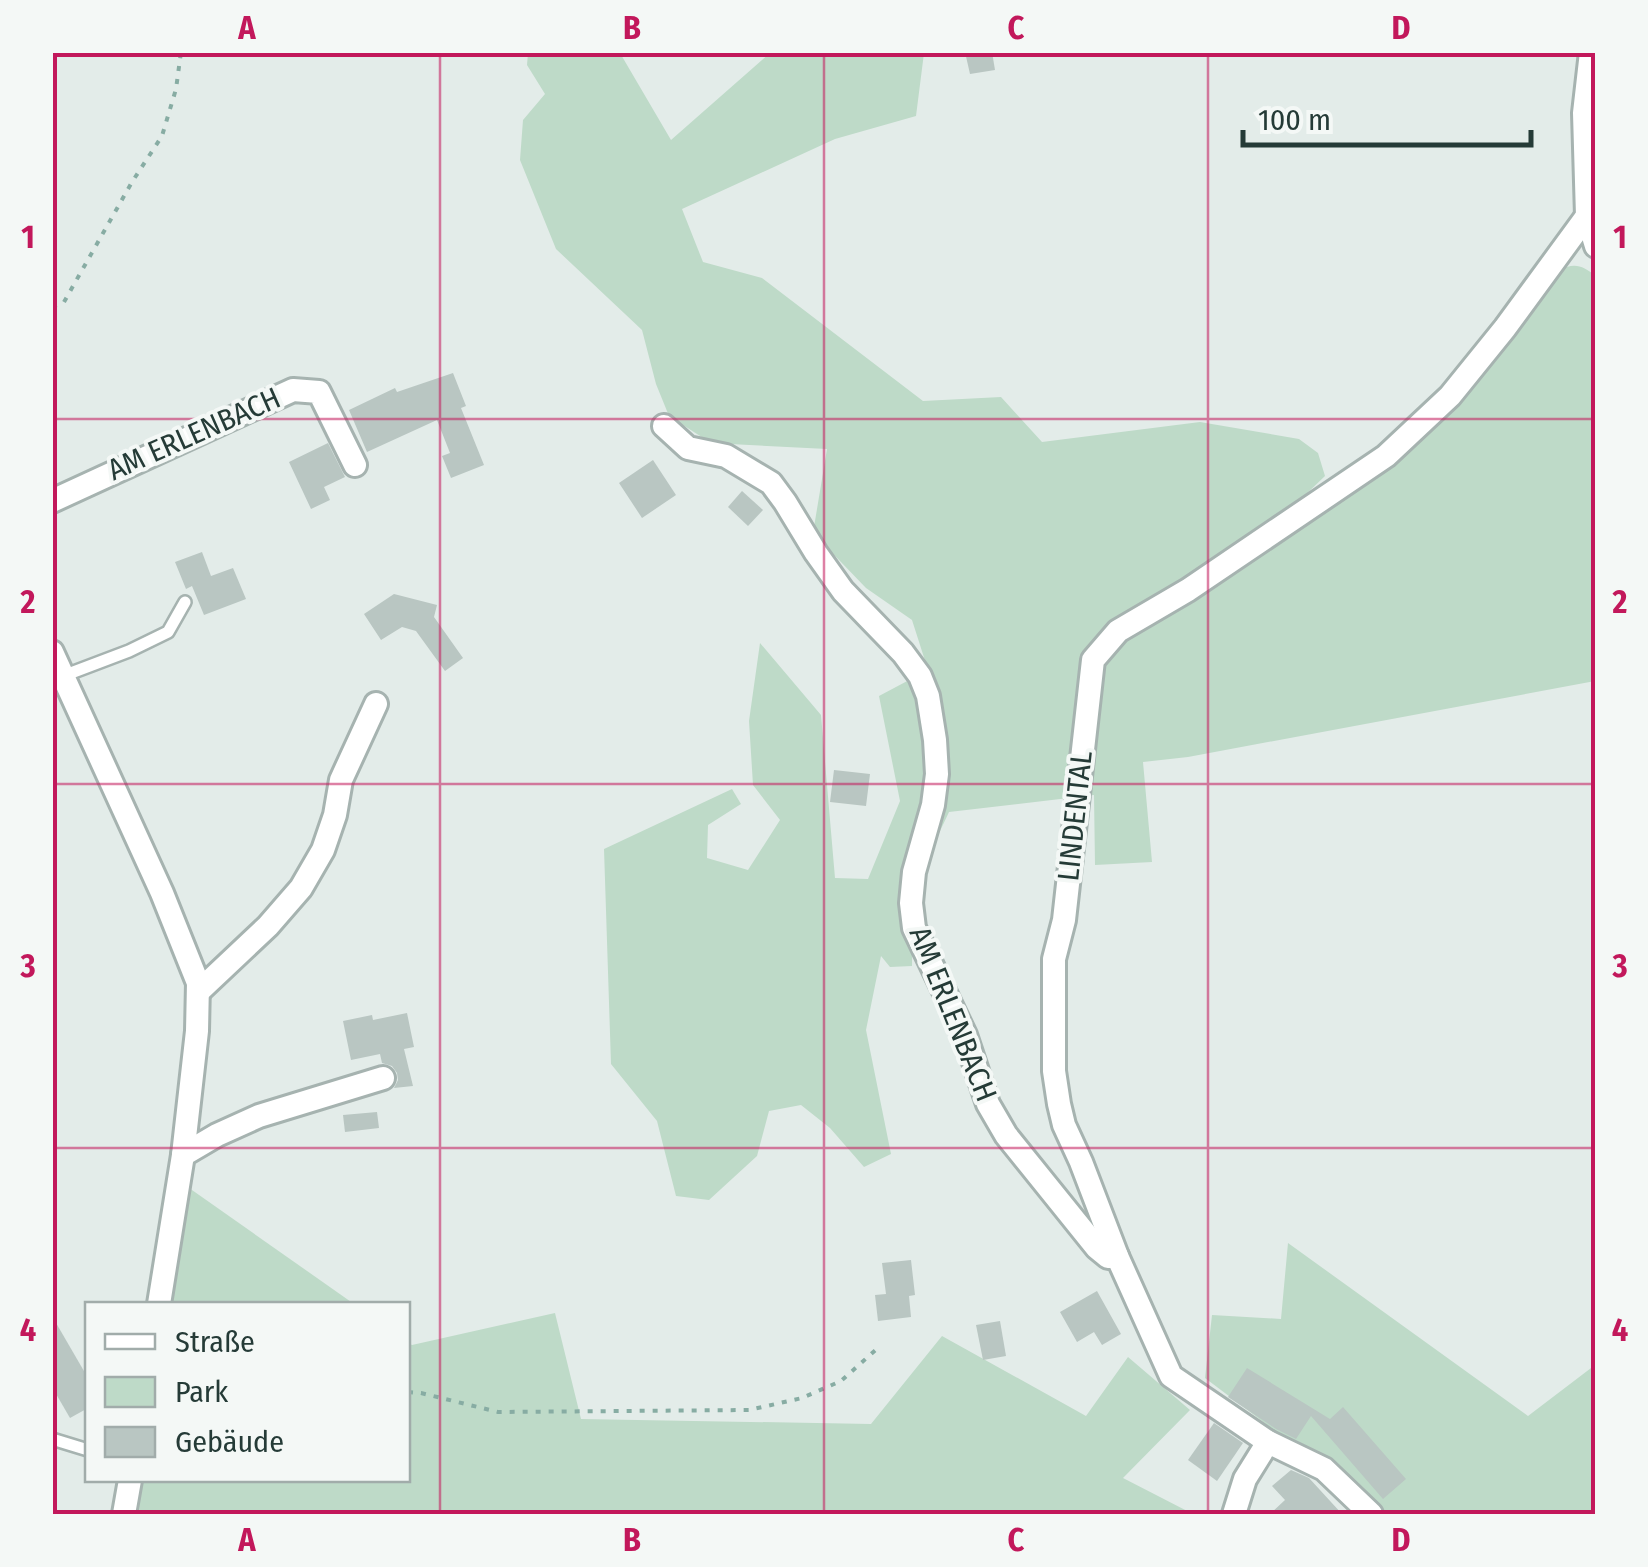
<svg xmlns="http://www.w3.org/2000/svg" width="1648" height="1567" viewBox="0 0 1648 1567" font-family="'Fira Sans Condensed',sans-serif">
	<rect width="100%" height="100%" fill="#e3ece9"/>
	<g fill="#bedac8">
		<path d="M528,53H620L671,140L770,53H924L916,116L835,139L682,209L703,262L762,278L923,401L1001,397L1042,442L1200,422L1299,439L1318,453L1325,476L1302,498L1174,588L1103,632H1132L1342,498L1558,271C1574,262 1582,265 1596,276L1595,681L1188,757L1143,762L1152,862L1095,865L1094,795L949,812L913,888L912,966L890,967L881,956L866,1030L891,1154L864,1167L830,1128L801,1105L769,1111L757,1156L709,1200L676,1196L657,1121L611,1064L604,849L732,789L741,804L708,825L707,858L748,870L780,820L753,785L749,721L760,643L821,715L835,878L868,879L900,801L879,696L928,670L912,620L866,588L813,533L827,449L711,443L669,416L656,384L642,330L556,249L520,160L523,120L545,94L527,65Z"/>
		<path d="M182,1183L354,1304H165Z"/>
		<path d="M1288,1243L1528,1416L1595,1365V1514H1385L1205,1378L1212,1315L1281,1319Z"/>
		<path d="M555,1313L581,1419L871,1424L942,1336L1086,1416L1128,1357L1190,1410L1123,1478L1193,1514H134L139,1480H408V1343L412,1345Z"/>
	</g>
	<g fill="#b9c6c2">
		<path d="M965,52H992L995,70L970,74Z"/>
		<path d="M453,373L466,406L461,408L484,465L451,478L442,456L450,453L437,420L367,452L349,410L395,388L397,392Z"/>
		<path d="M328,443L345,477L324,487L330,500L311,509L289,462Z"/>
		<path d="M653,460L676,495L642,518L619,483Z"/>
		<path d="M742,491L763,510L748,526L728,507Z"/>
		<path d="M202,552L211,576L233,568L246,599L204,615L192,586L186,589L175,562Z"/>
		<path d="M394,594L437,605L434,617L463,658L445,671L416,631L402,627L381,640L364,614Z"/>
		<path d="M834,770L870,774L866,806L830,802Z"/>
		<path d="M407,1013L414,1047L404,1049L413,1086L394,1088L398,1080L397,1073L392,1066L382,1063L380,1054L351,1060L343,1021L372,1015L373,1020Z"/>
		<path d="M377,1112L379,1128L345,1132L343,1115Z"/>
		<path d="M911,1260L915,1295L909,1296L911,1317L878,1321L875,1295L886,1294L882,1263Z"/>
		<path d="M1097,1291L1121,1334L1102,1345L1094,1332L1077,1342L1060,1312Z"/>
		<path d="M52,1316L88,1378V1408L70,1418L52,1387Z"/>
		<path d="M1000,1321L1006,1356L983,1360L976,1325Z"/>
		<path d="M1247,1368L1330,1419L1343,1407L1406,1479L1383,1499L1311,1416L1296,1439L1276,1429L1228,1397Z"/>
		<path d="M1214,1423L1243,1443L1217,1481L1188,1460Z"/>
		<path d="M1291,1470L1309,1478L1342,1514H1270L1285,1500L1272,1486Z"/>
	</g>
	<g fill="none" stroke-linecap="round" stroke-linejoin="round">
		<defs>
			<g id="service">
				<path d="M63,676L129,651L168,632L185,602"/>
				<path d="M52,1439L88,1450"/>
			</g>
			<g id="minor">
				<path d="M1591,52L1584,113L1587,216L1596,246"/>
				<path d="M664,426L688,448L726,456L771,483L785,502L816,553L843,591L903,653L920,676L928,696L935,740L937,774L933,805L914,872L911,903L914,928L965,1035L988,1104L1006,1135L1097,1248L1108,1257L1117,1256"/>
				<path d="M52,501L293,390L319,392L355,465"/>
				<path d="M52,652L162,893L198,983L197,1031L183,1155"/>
				<path d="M198,992L268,926L301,888L323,850L335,815L341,780L376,704"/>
				<path d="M159,1304L183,1155L217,1135L259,1116L383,1078"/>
				<path d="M124,1514L130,1480"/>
				<path d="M1234,1514L1245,1479L1268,1442"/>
				<path d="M1371,1514L1324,1469L1268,1442L1171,1376L1117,1256L1081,1162L1064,1125L1059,1104L1054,1071V959L1064,920L1093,660L1118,631L1188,590L1386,456L1450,396L1505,328L1587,216"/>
			</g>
		</defs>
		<use href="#service" stroke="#a6b3b0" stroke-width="16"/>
		<use href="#minor" stroke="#a6b3b0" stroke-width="28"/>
		<g stroke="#87aca3" stroke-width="4" stroke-dasharray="5 8" stroke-linecap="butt">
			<path d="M52,307L64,302L132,182L162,136L176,89L181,52"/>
			<path d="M408,1392L421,1393L498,1412L749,1410L802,1398L841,1381L880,1346"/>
		</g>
		<use href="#service" stroke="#fff" stroke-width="11"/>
		<use href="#minor" stroke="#fff" stroke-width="22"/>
	</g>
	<path fill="none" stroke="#c2185b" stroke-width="2.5" stroke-opacity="0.55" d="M440,52V1514M824,52V1514M1208,52V1514M52,419H1596M52,784H1596M52,1148H1596"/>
	<g text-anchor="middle" stroke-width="8" stroke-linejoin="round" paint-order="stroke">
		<g font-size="30" fill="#253b37" stroke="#f4f8f6">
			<text transform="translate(194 434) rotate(-24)" y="10">AM ERLENBACH</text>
			<text transform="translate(1075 816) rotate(-84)" y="10">LINDENTAL</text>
			<text transform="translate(953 1014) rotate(68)" y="10">AM ERLENBACH</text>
		</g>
	</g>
	<rect width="1648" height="1567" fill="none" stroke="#f4f8f6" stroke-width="110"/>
	<rect x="85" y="1302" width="325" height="180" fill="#f4f8f6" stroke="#a1acaa" stroke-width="2.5"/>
	<rect x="105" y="1334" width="50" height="15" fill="#ffffff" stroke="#a1acaa" stroke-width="2.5"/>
	<text x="175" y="1352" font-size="30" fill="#253b37">Straße</text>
	<rect x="105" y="1377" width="50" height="30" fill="#bedac8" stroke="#a1acaa" stroke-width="2.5"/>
	<text x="175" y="1402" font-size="30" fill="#253b37">Park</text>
	<rect x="105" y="1427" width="50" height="30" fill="#b9c6c2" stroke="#a1acaa" stroke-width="2.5"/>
	<text x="175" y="1452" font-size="30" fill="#253b37">Gebäude</text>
	<path d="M1243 130v15h288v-15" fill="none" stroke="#253b37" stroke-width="5"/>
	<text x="1258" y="130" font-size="30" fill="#253b37" stroke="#f4f8f6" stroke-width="8" paint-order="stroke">100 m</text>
	<rect x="55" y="55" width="1538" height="1457" fill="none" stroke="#c2185b" stroke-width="4"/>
	<g font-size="32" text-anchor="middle" font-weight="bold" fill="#c2185b">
		<text x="247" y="39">A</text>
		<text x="632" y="39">B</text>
		<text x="1016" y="39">C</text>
		<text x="1401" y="39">D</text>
		<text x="28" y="248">1</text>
		<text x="1620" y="248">1</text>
		<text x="28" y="613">2</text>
		<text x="1620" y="613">2</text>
		<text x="28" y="977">3</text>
		<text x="1620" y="977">3</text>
		<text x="28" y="1341">4</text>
		<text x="1620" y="1341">4</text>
		<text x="247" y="1551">A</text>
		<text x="632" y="1551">B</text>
		<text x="1016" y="1551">C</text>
		<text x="1401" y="1551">D</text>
	</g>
</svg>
